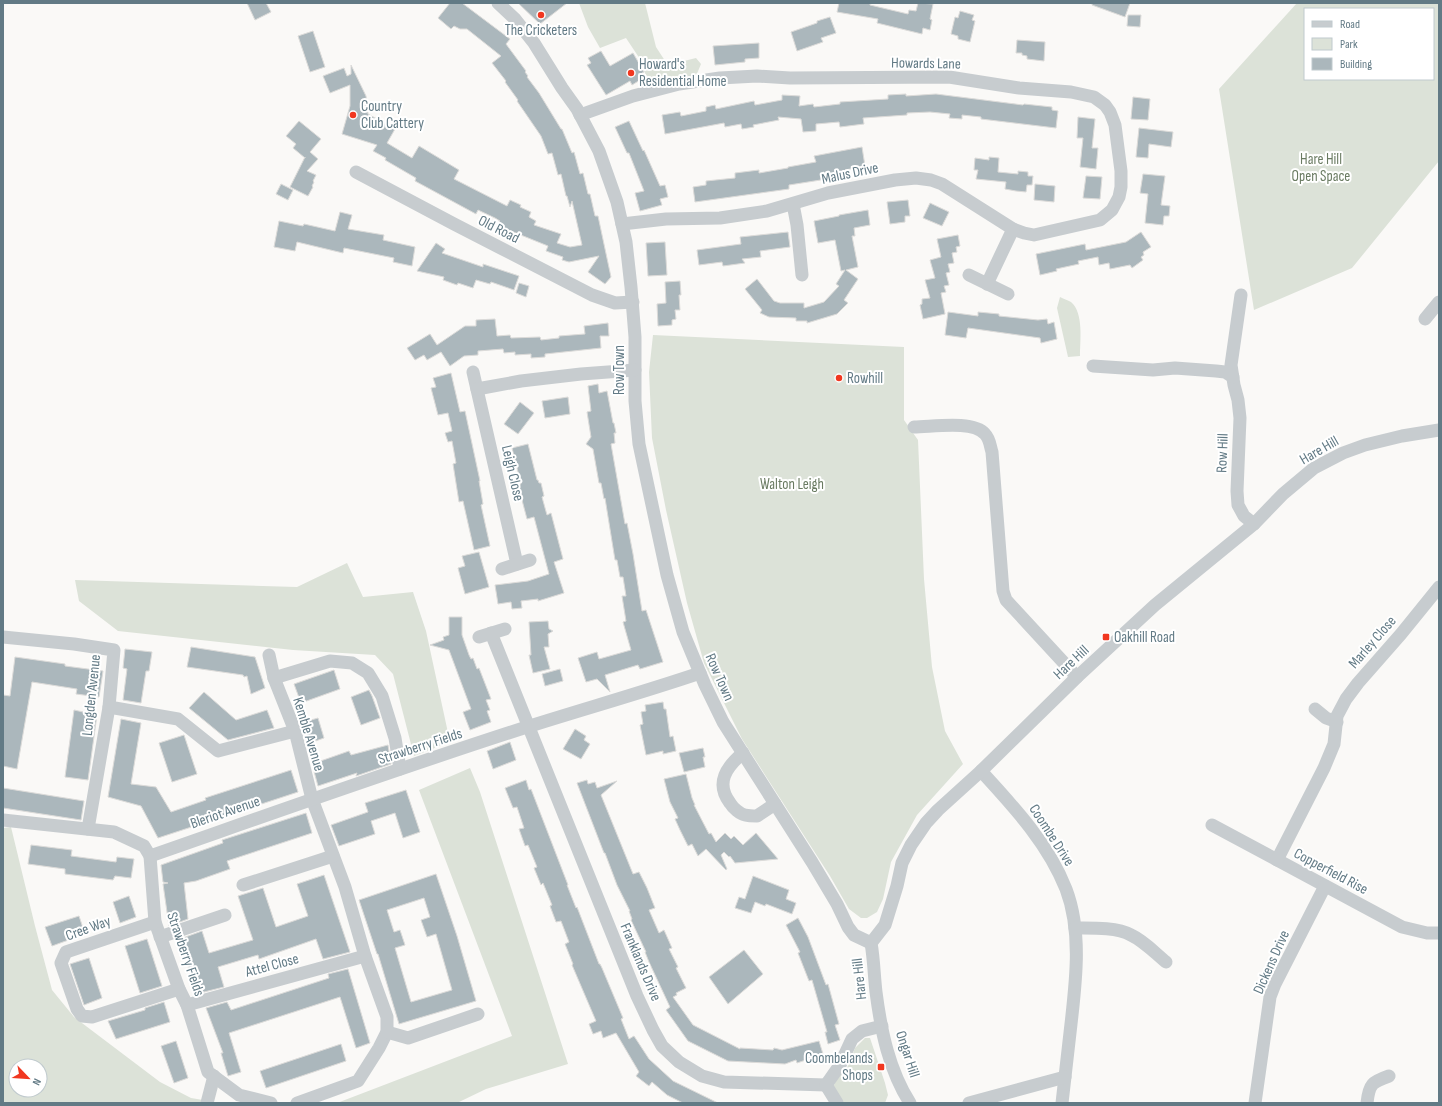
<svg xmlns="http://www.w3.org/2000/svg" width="1442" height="1106" viewBox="0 0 1442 1106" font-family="'Sofia Sans Condensed',sans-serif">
	<rect width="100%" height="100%" fill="#faf9f7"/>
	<g fill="#dce2d8" fill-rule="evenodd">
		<path d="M579,3H645L656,47L669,67L680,62L696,58L701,64L696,76L650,85L638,56L626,38L600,48L588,27Z"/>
		<path d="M1297,3H1439V161L1352,268L1254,310L1219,89ZM1305,9H1433V79H1305Z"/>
		<path d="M1060,297C1063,299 1068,300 1071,302C1084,313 1080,341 1080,356L1068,357L1057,308Z"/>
		<path d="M653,335L904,347V420L918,440L924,579L932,667L945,731L963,764L917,815L891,862L883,899L877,912L867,918H861L849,909L830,876L742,739L704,663L687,603L666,510L652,438L649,372Z"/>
		<path d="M347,563L363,597L413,592L426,631L450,742L414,756L393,674L375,655L293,650L118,631L79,601L75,580L297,587Z"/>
		<path d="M470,768L480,792L568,1064L486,1089L457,1103H337L512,1036L419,790Z"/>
		<path d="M11,827L35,926L52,990L74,1017L160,1082L191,1098L221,1103H3V828ZM16,1066H40V1090H16Z"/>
		<path d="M865,1038H870L885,1083L888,1095L885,1103H843L833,1087L837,1079L848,1066L855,1048Z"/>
	</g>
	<g fill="#abb7bc" stroke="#dcdbd9" fill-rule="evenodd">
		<path d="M247,3H266L271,12L255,20Z"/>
		<path d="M450,3H462L510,39L506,44L526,71L525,72L528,76L527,77L539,93L561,129H562L572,153L574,152L580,174L583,173L588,194H590L595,216H598L611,277L605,284L588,272L599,256L569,262L562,260L563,257L546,251L548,246L501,227L502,225L498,223L500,221L495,218L478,210L476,214L415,181L416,178L385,160L386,158L373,151L377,145L342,134L350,106V85L330,93L323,76L344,68L347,76L351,74V65L366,96L368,114L395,129L387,143L412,158L419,146L459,170L454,179L507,206L510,200L521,205L520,207L531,212L529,217L536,221L534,225L561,234L557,243L570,247L582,245L572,201L570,207L567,196H566L561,174L558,175L552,153L548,154L541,136L517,101L518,100L505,82L506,81L492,63L501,56L467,29H460L454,26L451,29L438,18Z"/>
		<path d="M518,3H567L540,24Z"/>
		<path d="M839,3H870V5L908,14L909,10L916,11L918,3L933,4L930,19L932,20L930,30L923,28L922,34L877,23L878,19L837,12Z"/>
		<path d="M1092,3H1130L1125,17L1092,5Z"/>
		<path d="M960,11L974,15L972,20L975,21L970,42L958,39V36L951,34L955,17L958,18Z"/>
		<path d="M1128,15H1141L1140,27L1127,26Z"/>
		<path d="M830,17L836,33L821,38L823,42L797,51L791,32L817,23V21Z"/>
		<path d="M313,31L325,67L310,72L298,36Z"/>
		<path d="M1017,40L1045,42L1044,61L1027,59V56L1022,55V53H1016Z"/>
		<path d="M759,43V58L745,59V62L715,65L713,46Z"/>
		<path d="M601,51L610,66L633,53L644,72L642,73L645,77L632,85L630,81L606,95L587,65L591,63L588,58Z"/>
		<path d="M906,94V96L936,94L1023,105L1024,104L1052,107V110L1058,111L1056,128L981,119V117L962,115V119L949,118L950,114L930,112L907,113V115L863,118L864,124L840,127L839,122L816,124V131L803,132L801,119L778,117L779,120L753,125L754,127L742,129L741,124L725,127L724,123L665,134L662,115L680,112L681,116L706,111V107L715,105L716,109L754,101L755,105L782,100V95L800,96L799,106L813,104L814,107L840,104V102L888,99V95Z"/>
		<path d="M1133,97L1150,99L1148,120L1131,119Z"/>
		<path d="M1078,117L1095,119L1092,148H1098L1096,169L1080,167L1083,138H1077Z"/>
		<path d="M299,121L321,139L310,152L318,159L307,171L316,175L313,181L314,182L312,186L313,187L308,196L290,187L305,157V158L293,148L296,144L286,136Z"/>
		<path d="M629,121L643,151L644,150L660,186L665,185L668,197L660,199L662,205L640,211L635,193L644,191L629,153H627L615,127Z"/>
		<path d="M1139,128L1173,132L1171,147L1149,144L1148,158L1136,157Z"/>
		<path d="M862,147L865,166L845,170V172H842L843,175L827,177V179L789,185V189L695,202L693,187L706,185V181L735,178V173L759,170V173L788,168V167L816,162L814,156Z"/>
		<path d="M989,157L999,158L998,172L1018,174V171L1028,172V176H1033L1032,185H1027L1026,192L1016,191L1005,189L1006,182L976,179L978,170H974L975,158L989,160Z"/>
		<path d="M1143,174L1165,176L1161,205L1170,206L1169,216H1164L1163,225L1145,223L1148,194L1140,193Z"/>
		<path d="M1086,176L1102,177L1100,199L1083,198Z"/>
		<path d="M281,184L293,190L288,200L276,194Z"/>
		<path d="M1035,184L1055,186L1054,202L1034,200Z"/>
		<path d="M908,200L910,216H905V222L890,224L887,202Z"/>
		<path d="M930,203L949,212L942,226L923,218Z"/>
		<path d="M868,210L870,225L854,228L855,236H852L858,267L846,270L858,279L844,300L848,303L837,314L807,323V321H796V318L769,317L760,313L762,310L745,289L757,279L774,301L780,303H804V308L824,302L839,286L836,284L845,270L841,271L835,240L818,243L814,221L839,216V215Z"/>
		<path d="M340,212L352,215L348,229L384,235L383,240L415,247L412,266L393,262L394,258L344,248L343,253L297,242L295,251L274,247L279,221L303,226L304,224L335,231Z"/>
		<path d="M788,232L790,247L760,251L761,257L742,259L745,263L723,266L722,262L699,265L697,250L741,244L740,237Z"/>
		<path d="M1141,232L1151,247L1143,252L1144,255L1141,257L1143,260L1132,268L1130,265L1110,269L1109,263L1099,265L1098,257L1078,261L1079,264L1056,269L1057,271L1040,275L1036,254L1085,244L1086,250L1126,242Z"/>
		<path d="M958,235L960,246L956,247L957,252L952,253L954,263L948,264L950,272L946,273L949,285L944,286L946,292L941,293L945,314L923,319L920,305L922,304V299L930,298L925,280L935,278L930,260L941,257L937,239Z"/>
		<path d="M665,242L667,275L648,276L646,243Z"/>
		<path d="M436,243L445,249L442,253L483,267V264L519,276L514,290L491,282L490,284L476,280L473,288L458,283L457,285L443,280L444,277L417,271Z"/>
		<path d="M680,281L681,295H679L680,310H675L676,319L672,320V325L658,326L657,304L666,303L665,282Z"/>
		<path d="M519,283L529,286L526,297L516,293Z"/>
		<path d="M948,312L978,316V312L999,314V316L1038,320L1047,319L1048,324L1054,322L1057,339L1041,343L1040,338L968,328L966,338L945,335Z"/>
		<path d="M495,319L497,336L510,335L511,338L540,337L541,340L559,338V336L585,334L584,326L608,323L609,336H600L601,348L545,354V357L531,358V354L515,355V352L504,353L503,349L478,351V355L464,356L450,366L441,352L427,360L424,355L415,360L407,348L430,334L437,345L465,326H476V320Z"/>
		<path d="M451,373L460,412L465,411L480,481H479L483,504L481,505L490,546L474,550L463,501L459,502L453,464L456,463L452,441L448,442L445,433L452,431L448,413L438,415L431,388L436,387L433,378Z"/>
		<path d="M598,384L599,393L607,391L613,423H614L616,433H614L615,443L611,444L625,524L627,523L633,554L642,611L646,610L663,662L640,669L638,665L605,675L610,692L597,679L586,682L578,658L597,652L599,659L631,650L623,622L626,621L622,596H626L623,577H620L617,560H615L605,498L604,499L601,483H599L593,449L586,444L591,437L587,412L591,411L588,386Z"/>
		<path d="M568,397L570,414L545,418L542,401Z"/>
		<path d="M520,402L534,413L518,434L504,424Z"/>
		<path d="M528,444L537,480H538L539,483H541L544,496L542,497L547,515L551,513L563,559L554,562L564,593L538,601V599L521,601L522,608L512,609L511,602L498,604L495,585L528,581L549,574L534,517L527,519L518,485L521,484L512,448Z"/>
		<path d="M479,552L489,587L465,594L458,568L465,566L462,556Z"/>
		<path d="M449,617H462V635L469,655L471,659L473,658L477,669L479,668L491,699L486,700L490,710L487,711L491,722L470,730L463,712L471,709L449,650L430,645L444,640L443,637L449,635Z"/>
		<path d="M548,621L549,629L553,631L548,634L549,647H544L550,669L533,673L529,655H531L529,622Z"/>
		<path d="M191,647L255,657L265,688L251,694L247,676L244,677L243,675L187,667Z"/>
		<path d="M125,649L152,652L149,671H146L141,703L123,700L127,669L123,668Z"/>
		<path d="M15,657L65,664V666L103,671L99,697L76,694L77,689L32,682L17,769L3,766V695L10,696Z"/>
		<path d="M560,669L563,681L545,686L542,674Z"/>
		<path d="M334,670L340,689L301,703L294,684Z"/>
		<path d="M369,690L372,696L380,718L361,725L351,697Z"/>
		<path d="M204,692L236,720L267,710L274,728L228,740L189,708Z"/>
		<path d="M663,702L664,709H666L670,737L673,736L676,751L663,754V751L646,755L640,725L643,724L641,712L646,711L645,705Z"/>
		<path d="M74,710L97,715L88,780L65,777Z"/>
		<path d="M318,718L324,738L307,744L301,723Z"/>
		<path d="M121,719L141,723L131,784L156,787L171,812L206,800L205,798L291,770L298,792L158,838L141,806L108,797Z"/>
		<path d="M575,729L586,736L584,740L590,744L581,759L563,749Z"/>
		<path d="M184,735L197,774L172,782L159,743Z"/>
		<path d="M510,742L516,760L493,769L487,751Z"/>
		<path d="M388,745L391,764L356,776L357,773L318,786L312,764L349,751L351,755Z"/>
		<path d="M703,748L705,757H703L705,767L684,772L679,753Z"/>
		<path d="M686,774L692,798L695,805H694L709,834L711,833L716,842L725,833L731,839L734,836L743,845L756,833L778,859L735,863L730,856L729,857L724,852L721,855L727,869L726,870L706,849L698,856L692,844L688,846L680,830L675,819L678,818L670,802L664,779Z"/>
		<path d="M526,780L529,790L531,789L568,885H567L576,908L577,907L599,964H600L602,968L623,1018L621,1019L629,1039L634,1036L649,1059L673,1081L718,1103H683L667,1095L652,1082L649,1086L636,1076L639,1072L616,1033L603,1038L601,1031L593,1034L589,1024L596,1021L572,965L573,964L565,944L569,942L561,921L556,922L550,906L552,905L543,883L541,885L534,868L537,867L528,845L525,846L519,829L524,828L517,807L513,808L505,788Z"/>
		<path d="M587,780L588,784L595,782L597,788L617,781L601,795L633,874L639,872L647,888L655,908L649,910L659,933L664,930L672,948L669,949L678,967L676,968L686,988L676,993L677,995L673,997L693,1025L740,1049V1048L773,1050L774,1048L782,1050L819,1041L823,1054L797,1063L796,1060L785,1064L728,1061L688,1041L666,1010L670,1007L649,962L645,952H646L631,920L632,919L629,911H630L617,885L605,853H604L577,783Z"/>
		<path d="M3,788L84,801L81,820L3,808Z"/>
		<path d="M406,790L420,832L403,838L395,813L371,821L375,834L339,846L331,825L368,812L365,803Z"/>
		<path d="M306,813L312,833L227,861L230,869L196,881L184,883L188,919L169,926L163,884L168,883L163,882L161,865L223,843L222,840Z"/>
		<path d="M31,845L72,850L71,856L116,862L117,857L134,859L131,878L115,876L113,880L65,874V869L28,864Z"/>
		<path d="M436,874L457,936L476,1001L399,1024L378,954H377L359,900ZM424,898L430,917L421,920L427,937L436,934L452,990L411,1002L395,948L405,945L400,930L394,932L387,910Z"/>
		<path d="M324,875L350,952L323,959L316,939L259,959L258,955L218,967L224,987L196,994L180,939L202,931L209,953L253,940L238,896L263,888L276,927L308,916L297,884Z"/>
		<path d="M753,876L789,890L786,899L796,903L792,914L766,904L765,906L755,902L751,913L735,908L739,897L745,899Z"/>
		<path d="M129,896L136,917L120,923L113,902Z"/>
		<path d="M79,916L85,934L52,946L45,927Z"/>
		<path d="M798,918L808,937L826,985L828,984L839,1024L835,1025L840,1040L828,1044L825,1032H827L812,980L809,981L798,953L800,952L786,925Z"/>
		<path d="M147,939L162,986L140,993L125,946Z"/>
		<path d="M744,950L763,974L728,1004L709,977Z"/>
		<path d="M89,958L102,998L84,1005L70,964Z"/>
		<path d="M348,969L370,1043L356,1048L340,997L229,1033L241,1072L228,1076L221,1053H223L206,1008L227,1002L231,1010L329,978L328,974Z"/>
		<path d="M164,1002L170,1022L116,1039L108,1021L145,1010V1008Z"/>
		<path d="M176,1041L188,1078L174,1083L161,1046Z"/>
		<path d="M341,1044L346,1061L266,1088L260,1071Z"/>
	</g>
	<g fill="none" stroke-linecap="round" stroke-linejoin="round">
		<g stroke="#c7cccf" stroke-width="13">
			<path d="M498,3L515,19L534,43L562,88L577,109L599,151L617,202L626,242L631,287L635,337V401L639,444L667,575L683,632L705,685L723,722L812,862L837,904L848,927L854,935L871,943"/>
			<path d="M580,115L633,96L679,84L720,78L757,76L790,78L949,77L1019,88L1071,92L1094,97L1105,105L1110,112L1115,125L1121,171V187L1119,197L1112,210L1100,220L1034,235L1024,233L1013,229"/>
			<path d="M356,172L454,224L592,295L615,303L633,302"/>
			<path d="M793,204L797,225L802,275"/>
			<path d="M622,224L666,219L720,218L767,211L828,193L895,180L916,178L931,180L942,184L1013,229L987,284"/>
			<path d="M969,275L1008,294"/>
			<path d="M1241,295L1231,365L1234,385L1238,400L1240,418L1237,491L1238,505L1244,516L1254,524"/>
			<path d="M1425,319L1439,302"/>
			<path d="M1093,366L1153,370L1175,368L1216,371L1225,372L1233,377"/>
			<path d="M473,372L517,564"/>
			<path d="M477,389L521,381L581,374L635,370"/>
			<path d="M914,427C932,427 973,420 985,434C990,439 990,446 992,452L1003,591L1006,600L1077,677"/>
			<path d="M502,569L530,560"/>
			<path d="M491,633L637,996L653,1030L662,1046L679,1062L702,1076L724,1082L826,1085"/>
			<path d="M3,637L74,644L114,650L109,707L88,829"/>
			<path d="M479,637L505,629"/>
			<path d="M269,655L274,678L295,731L312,799L345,887L365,956L387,1017V1032L379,1048L358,1081L297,1103"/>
			<path d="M274,678L330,661L352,663L368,673L382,696L395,738L400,769"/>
			<path d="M109,707L178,719L218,751L295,731"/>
			<path d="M1315,709L1326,718L1337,722"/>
			<path d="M743,753C726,767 715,783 730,803C733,808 740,814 745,815C749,816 753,816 757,816L775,804"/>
			<path d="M981,771C1013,806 1048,843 1066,889C1082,931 1076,980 1071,1024C1068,1051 1065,1077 1062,1103"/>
			<path d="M3,820L114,832L144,846L150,856L155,922L179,989L187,1005L208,1072L239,1095L271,1103"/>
			<path d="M1212,825L1402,927L1427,933H1439"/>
			<path d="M150,856C276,812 402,767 530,726C587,708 644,692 700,673"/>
			<path d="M1277,860L1324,768L1334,744L1337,716L1346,699L1358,683L1401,634L1439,587"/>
			<path d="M243,885L333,856"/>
			<path d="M155,922L66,952L61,963L77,1009L82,1016L92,1017L179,989"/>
			<path d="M1075,928C1091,928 1117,927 1131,935C1144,941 1155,953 1166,962"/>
			<path d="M160,937L225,915"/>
			<path d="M187,1005L365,956"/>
			<path d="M387,1032L408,1038L478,1014"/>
			<path d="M826,1085L840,1065L852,1039L862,1031L882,1026"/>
			<path d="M826,1085L837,1103"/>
			<path d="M207,1103L214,1076"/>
			<path d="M910,1103C889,1070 881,1031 876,992C874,975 874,960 871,943L885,925L897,886L902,863L911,845L926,823L938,810L981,771L1077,677L1155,605L1254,524L1283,494L1314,468L1343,453L1365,445L1402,436L1439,430"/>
			<path d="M969,1103L1065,1077"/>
			<path d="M1255,1103L1270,997L1275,984L1325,886"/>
			<path d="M1367,1103C1369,1084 1372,1082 1389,1076"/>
		</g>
	</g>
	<g fill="#f13720" stroke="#fff" stroke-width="1.5">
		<circle cx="541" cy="15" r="4"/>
		<circle cx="631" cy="73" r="4"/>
		<circle cx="353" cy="115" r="4"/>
		<circle cx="839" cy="378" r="4"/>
		<rect x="1102" y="633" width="8" height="8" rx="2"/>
		<rect x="877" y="1063" width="8" height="8" rx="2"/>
	</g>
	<g text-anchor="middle" stroke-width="4" stroke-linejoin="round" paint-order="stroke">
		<g font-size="15" fill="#627a85" stroke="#fff" text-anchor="start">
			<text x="541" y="35" text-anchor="middle">The Cricketers</text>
			<text x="639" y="69">Howard's<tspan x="639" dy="17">Residential Home</tspan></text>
			<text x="361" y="111">Country<tspan x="361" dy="17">Club Cattery</tspan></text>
			<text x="847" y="383">Rowhill</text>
			<text x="1114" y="642">Oakhill Road</text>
			<text x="873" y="1063" text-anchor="end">Coombelands<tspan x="873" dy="17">Shops</tspan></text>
		</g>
		<g font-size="15" fill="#627a85" stroke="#fff">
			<text transform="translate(926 63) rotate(1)" y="5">Howards Lane</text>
			<text transform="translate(850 173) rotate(-12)" y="5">Malus Drive</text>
			<text transform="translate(499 229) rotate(27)" y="5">Old Road</text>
			<text transform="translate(619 370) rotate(-90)" y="5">Row Town</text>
			<text transform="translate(1319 450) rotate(-30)" y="5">Hare Hill</text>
			<text transform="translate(1222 453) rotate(-88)" y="5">Row Hill</text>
			<text transform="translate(513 473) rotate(77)" y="5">Leigh Close</text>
			<text transform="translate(1372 642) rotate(-49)" y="5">Marley Close</text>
			<text transform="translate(1071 662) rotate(-43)" y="5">Hare Hill</text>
			<text transform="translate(720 677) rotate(66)" y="5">Row Town</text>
			<text transform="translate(91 695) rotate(-84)" y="5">Longden Avenue</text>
			<text transform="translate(309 734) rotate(73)" y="5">Kemble Avenue</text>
			<text transform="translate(420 746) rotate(-18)" y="5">Strawberry Fields</text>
			<text transform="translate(225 812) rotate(-19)" y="5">Bleriot Avenue</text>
			<text transform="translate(1052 835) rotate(57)" y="5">Coombe Drive</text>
			<text transform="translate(1331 871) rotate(28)" y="5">Copperfield Rise</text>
			<text transform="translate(88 928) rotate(-20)" y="5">Cree Way</text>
			<text transform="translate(186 954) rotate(71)" y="5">Strawberry Fields</text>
			<text transform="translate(641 962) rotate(67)" y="5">Franklands Drive</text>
			<text transform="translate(1271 962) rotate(-66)" y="5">Dickens Drive</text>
			<text transform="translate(272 965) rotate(-15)" y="5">Attel Close</text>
			<text transform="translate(859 979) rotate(-96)" y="5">Hare Hill</text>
			<text transform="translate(908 1054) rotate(72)" y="5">Ongar Hill</text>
		</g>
		<g font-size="15" fill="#6a7b62" stroke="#fff">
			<text x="1321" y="164">Hare Hill<tspan x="1321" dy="17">Open Space</tspan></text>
			<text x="792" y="489">Walton Leigh</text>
		</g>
	</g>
	<rect width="1442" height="1106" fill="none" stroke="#627a85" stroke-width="8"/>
	<rect x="1304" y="8" width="130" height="72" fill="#ffffff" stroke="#c0cace"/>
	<rect x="1312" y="21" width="20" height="6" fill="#c7cccf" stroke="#c0cace"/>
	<text x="1340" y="28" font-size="12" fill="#627a85">Road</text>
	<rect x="1312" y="38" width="20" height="12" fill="#dce2d8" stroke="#c0cace"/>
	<text x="1340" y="48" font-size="12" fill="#627a85">Park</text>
	<rect x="1312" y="58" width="20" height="12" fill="#abb7bc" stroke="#c0cace"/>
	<text x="1340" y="68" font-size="12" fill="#627a85">Building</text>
	<g transform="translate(28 1078) rotate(115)"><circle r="19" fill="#ffffff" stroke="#c0cace"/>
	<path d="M0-3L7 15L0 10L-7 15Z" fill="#f13720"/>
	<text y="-6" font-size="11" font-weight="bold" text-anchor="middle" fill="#627a85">N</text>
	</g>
</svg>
